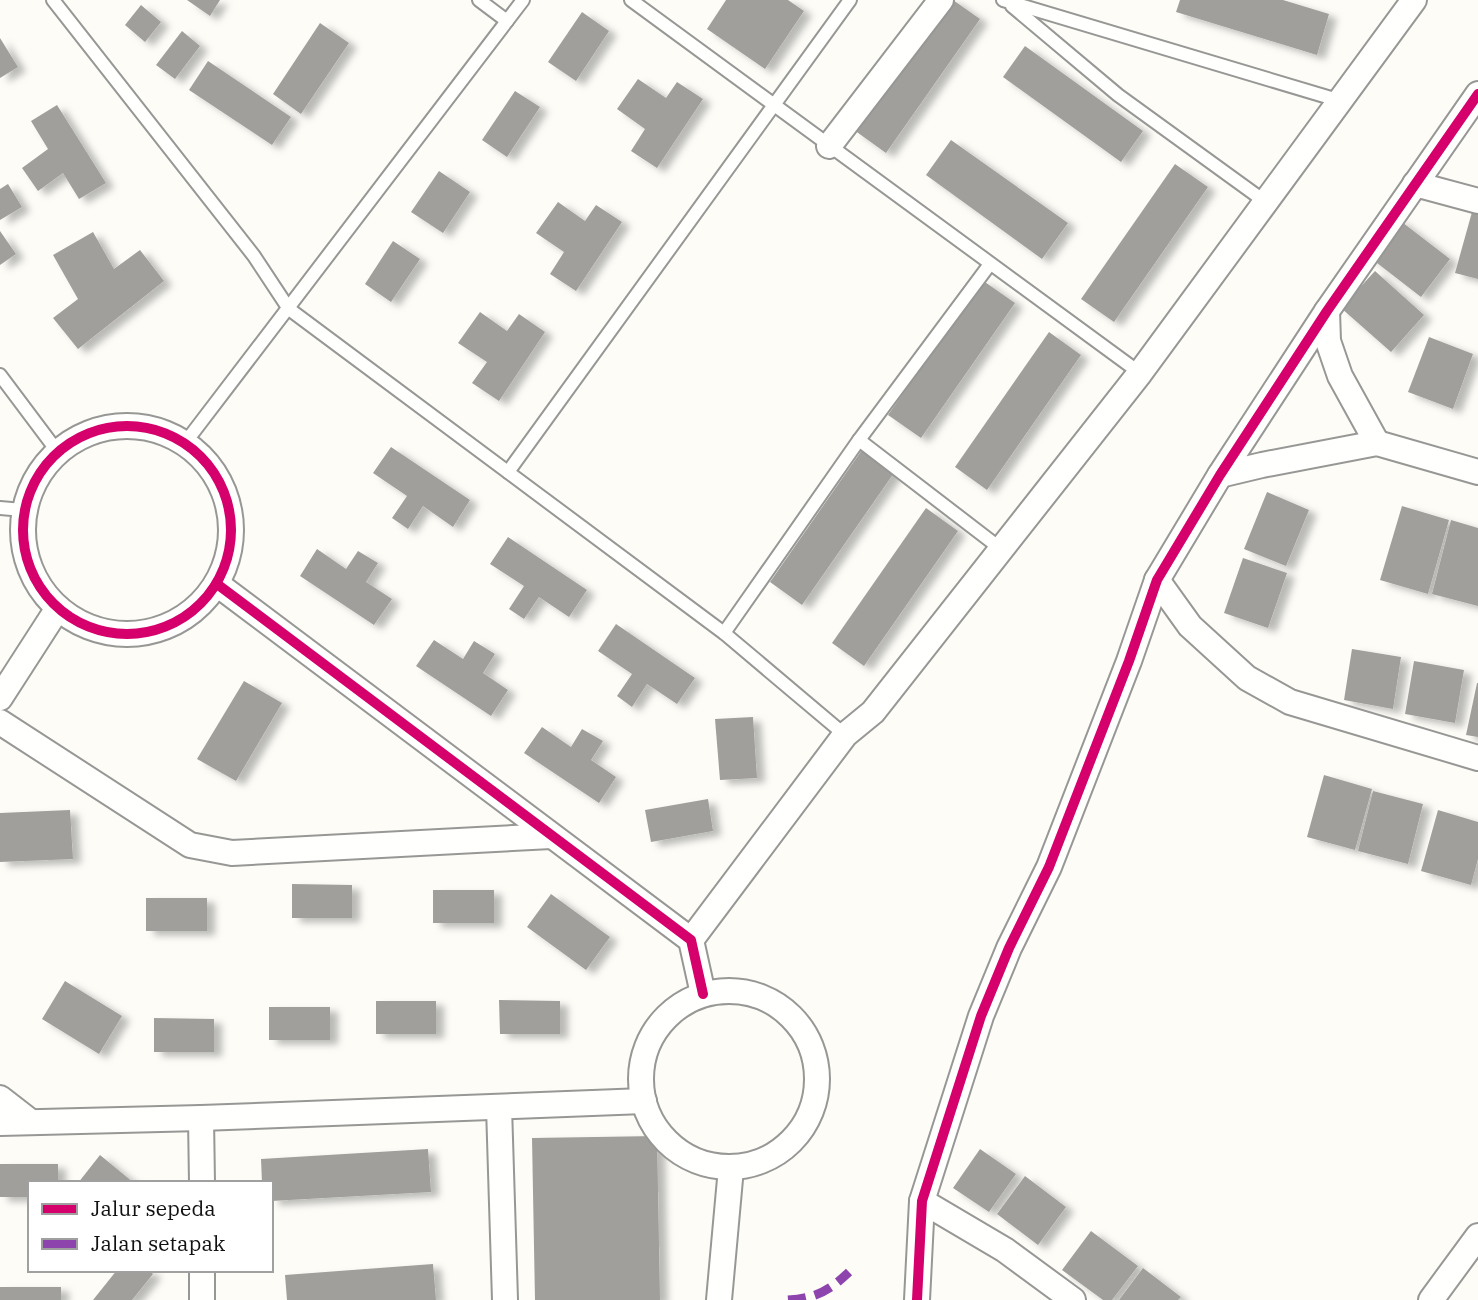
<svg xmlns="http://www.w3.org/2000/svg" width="1478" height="1300" viewBox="0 0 1478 1300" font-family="'IBM Plex Serif',serif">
	<defs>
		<filter id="shadow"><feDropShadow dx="8" dy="4.5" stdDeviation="3.5" flood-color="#0004"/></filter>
	</defs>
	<rect width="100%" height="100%" fill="#fdfcf7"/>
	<g fill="#a19f9c" filter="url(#shadow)">
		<path d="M187,0H220L210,16Z"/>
		<path d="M726,0H788L804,11L765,69L707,29Z"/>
		<path d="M945,0H953L980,19L886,153L854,130Z"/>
		<path d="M1180,0H1283L1329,14L1317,55L1176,12Z"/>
		<path d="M141,5L161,22L145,42L125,25Z"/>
		<path d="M582,12L609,31L576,81L548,62Z"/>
		<path d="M320,23L349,43L301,114L273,94Z"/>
		<path d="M182,31L200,46L175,79L156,65Z"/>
		<path d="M0,38L18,67L0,78Z"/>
		<path d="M1025,46L1143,131L1121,162L1003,77Z"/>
		<path d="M208,61L291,117L272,145L189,90Z"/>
		<path d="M638,79L666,98L677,82L703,99L657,168L631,151L645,129L617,109Z"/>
		<path d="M515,91L540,107L507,157L482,140Z"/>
		<path d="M57,105L106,183L79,199L63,173L38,191L22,168L48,149L31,121Z"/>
		<path d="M951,140L1068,223L1042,259L926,175Z"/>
		<path d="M1175,164L1208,187L1114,322L1081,299Z"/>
		<path d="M439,171L470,192L443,233L411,212Z"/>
		<path d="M8,184L22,207L0,220V189Z"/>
		<path d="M558,202L585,221L596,205L622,222L576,291L550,274L564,252L536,233Z"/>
		<path d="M1472,212L1478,213V279L1455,273Z"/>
		<path d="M1398,219L1450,259L1421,297L1368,256Z"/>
		<path d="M0,231L16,254L0,265Z"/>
		<path d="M93,232L114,269L140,250L164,281L78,349L53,318L78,299L53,255Z"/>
		<path d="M393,241L420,259L391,302L365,284Z"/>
		<path d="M1375,271L1424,315L1391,352L1341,308Z"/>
		<path d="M982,280L1015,303L921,438L888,415Z"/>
		<path d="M480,312L507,331L519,314L545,332L499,401L472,383L487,362L458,343Z"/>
		<path d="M1049,332L1081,355L987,490L955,467Z"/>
		<path d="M1429,337L1473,354L1453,409L1408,392Z"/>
		<path d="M391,447L470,500L453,527L423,506L408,529L392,518L407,496L373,473Z"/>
		<path d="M864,447L896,470L802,605L770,582Z"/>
		<path d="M1267,492L1309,510L1286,566L1244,549Z"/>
		<path d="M1402,506L1449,520L1428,594L1380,580Z"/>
		<path d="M926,508L958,531L864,666L832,643Z"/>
		<path d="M1451,520L1478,528V606L1432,594Z"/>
		<path d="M508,537L587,590L569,617L539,597L524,619L509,609L524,586L490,564Z"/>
		<path d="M317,549L346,569L358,551L378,563L366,582L392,599L374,625L300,576Z"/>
		<path d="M1243,558L1287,573L1268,628L1224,613Z"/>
		<path d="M616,624L695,678L677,704L647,684L632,707L617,696L632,674L598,651Z"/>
		<path d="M434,640L463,659L474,641L495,654L483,673L508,690L491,716L416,666Z"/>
		<path d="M1352,649L1401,657L1393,709L1344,700Z"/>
		<path d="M1414,661L1464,670L1455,723L1405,714Z"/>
		<path d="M244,681L282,703L236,781L197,759Z"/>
		<path d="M1477,683H1478V737L1466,735Z"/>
		<path d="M753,717L757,778L720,780L715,719Z"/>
		<path d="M542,727L571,747L582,729L603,741L591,760L616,777L599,803L524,753Z"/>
		<path d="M1324,775L1372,789L1355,850L1307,837Z"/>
		<path d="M1373,791L1423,804L1408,864L1358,851Z"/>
		<path d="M708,799L713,831L651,842L645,810Z"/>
		<path d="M70,810L73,859L0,862V813Z"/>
		<path d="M1438,810L1478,822V859L1471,885L1421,871Z"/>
		<path d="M292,884L352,885V918H292Z"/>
		<rect x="433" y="890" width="61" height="33"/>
		<path d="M551,894L610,937L586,970L527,927Z"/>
		<rect x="146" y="898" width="61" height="33"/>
		<path d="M65,981L122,1016L99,1054L42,1019Z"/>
		<path d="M499,1000L560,1001V1034H500Z"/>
		<rect x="376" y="1001" width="60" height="33"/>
		<rect x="269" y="1007" width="61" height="33"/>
		<path d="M154,1018L214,1019V1052H154Z"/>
		<path d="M657,1136L660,1300H535L532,1138Z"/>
		<path d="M428,1149L431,1192L271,1201V1183H262L261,1159Z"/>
		<path d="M980,1149L1016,1174L989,1212L953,1188Z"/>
		<path d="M100,1155L134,1183H78Z"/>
		<path d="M0,1164H58V1183H30V1197H0Z"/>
		<path d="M1025,1176L1066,1207L1038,1245L997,1214Z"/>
		<path d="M1091,1231L1138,1266L1112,1300H1103L1062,1270Z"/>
		<path d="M433,1264L436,1300H287L285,1275Z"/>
		<path d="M1143,1268L1181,1297L1178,1300H1119Z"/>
		<path d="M117,1270H149L153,1274L132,1300H93Z"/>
		<rect x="0" y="1287" width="61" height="13"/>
	</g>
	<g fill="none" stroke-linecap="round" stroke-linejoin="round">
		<defs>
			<g id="service">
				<path d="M53,0L254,256L289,309L724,633L845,735"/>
				<path d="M479,0L507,21"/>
				<path d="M631,0L1140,373"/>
				<path d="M1003,0L1341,101"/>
				<path d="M1012,6L1118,95L1267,203"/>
				<path d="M0,375L57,451"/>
				<path d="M859,440L990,264"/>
				<path d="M185,443L523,0"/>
				<path d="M508,472L850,0"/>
				<path d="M0,508L23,510"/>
				<path d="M724,633L859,440L1001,549"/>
			</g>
			<g id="minor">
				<path d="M829,146L941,0"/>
				<path d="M1415,184L1478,201"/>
				<path d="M1327,311L1328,341L1340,376L1377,443"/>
				<circle cx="127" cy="530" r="104"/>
				<path d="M1220,475L1262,465L1377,443L1478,472"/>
				<path d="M1157,580L1190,626L1247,678L1290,702L1478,758"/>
				<path d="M217,584L691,940L703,994"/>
				<path d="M0,698L58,608"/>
				<path d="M0,722L190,845L232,853L551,836"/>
				<path d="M691,940L845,735L873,712L1140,373L1414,0"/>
				<circle cx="729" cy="1079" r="88"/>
				<path d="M0,1098L31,1122"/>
				<path d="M499,1107L505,1300"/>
				<path d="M201,1118L202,1183"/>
				<path d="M0,1123L201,1118L644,1101"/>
				<path d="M922,1201L1005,1250L1073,1300"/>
				<path d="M202,1270V1300"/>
				<path d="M719,1300L731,1168"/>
				<path d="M917,1300L922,1201L981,1016L1009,948L1049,867L1129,661L1157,580L1220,475L1327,311L1478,94"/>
				<path d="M1431,1300L1478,1236"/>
			</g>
		</defs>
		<use href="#service" stroke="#979795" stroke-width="16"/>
		<use href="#minor" stroke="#979795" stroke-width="28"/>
		<use href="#service" stroke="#fffffe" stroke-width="12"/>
		<use href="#minor" stroke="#fffffe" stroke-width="24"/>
		<path stroke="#8e44ad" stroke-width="9" stroke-dasharray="18 9" stroke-linecap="butt" d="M788,1300C816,1298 829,1291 849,1272"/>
		<defs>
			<g id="cycleway">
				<circle cx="127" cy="530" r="104"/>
				<path d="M217,584L691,940L703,994"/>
				<path d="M917,1300L922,1201L981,1016L1009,948L1049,867L1129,661L1157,580L1220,475L1327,311L1478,94"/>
			</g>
		</defs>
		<use href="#cycleway" stroke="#fff" stroke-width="15"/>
		<use href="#cycleway" stroke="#d6006c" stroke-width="10"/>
	</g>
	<rect x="28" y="1181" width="245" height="91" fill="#ffffff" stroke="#a0a0a0" stroke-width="2"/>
	<rect x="42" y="1204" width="35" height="10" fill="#d6006c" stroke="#a0a0a0" stroke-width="2"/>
	<text x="91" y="1216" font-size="21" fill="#111111">Jalur sepeda</text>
	<rect x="42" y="1239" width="35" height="10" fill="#8e44ad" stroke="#a0a0a0" stroke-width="2"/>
	<text x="91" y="1251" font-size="21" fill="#111111">Jalan setapak</text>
</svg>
